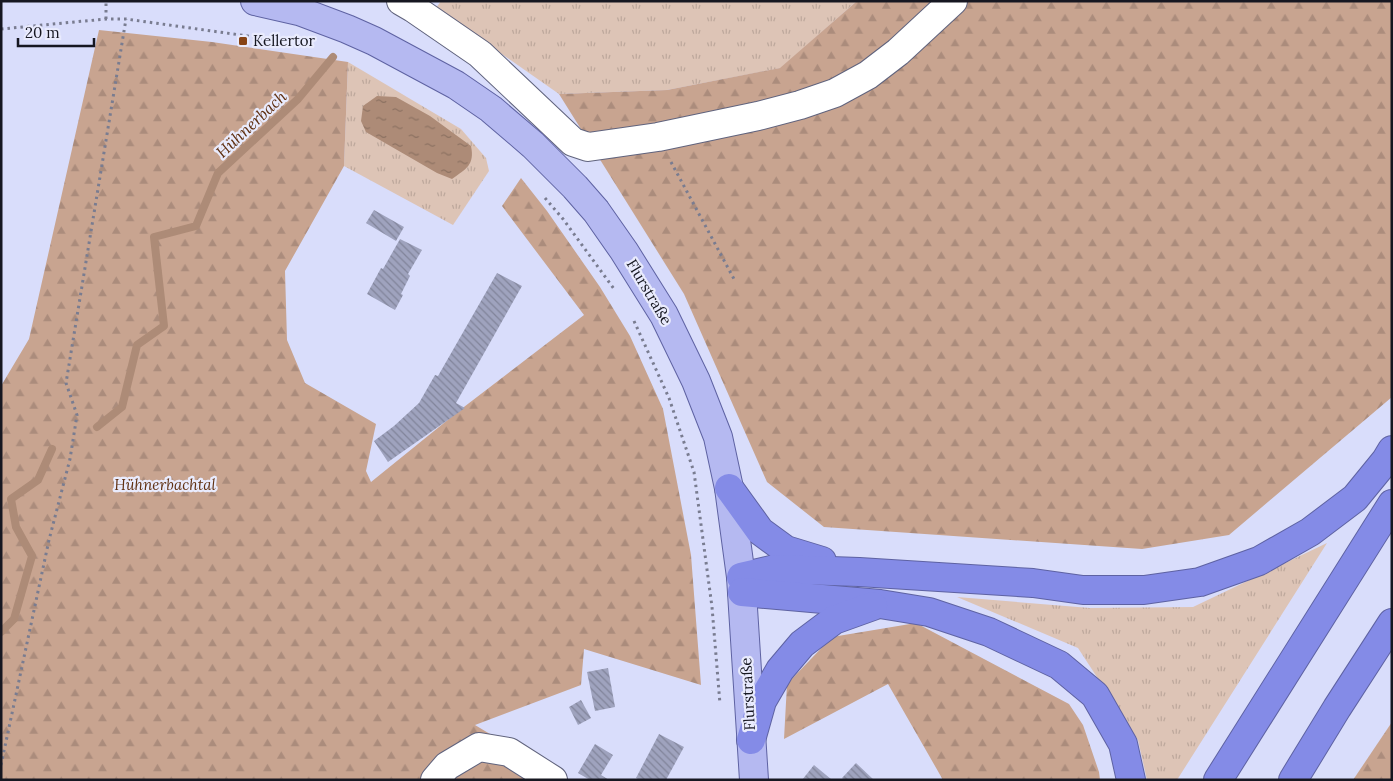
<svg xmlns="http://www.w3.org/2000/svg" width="1393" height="781" viewBox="0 0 1393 781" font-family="Lora,serif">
	<defs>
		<pattern id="grass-tufts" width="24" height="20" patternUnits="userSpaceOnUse" patternTransform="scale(1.25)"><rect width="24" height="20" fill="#ddc4b6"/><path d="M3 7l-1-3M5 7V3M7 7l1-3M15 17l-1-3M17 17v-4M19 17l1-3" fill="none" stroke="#bda89c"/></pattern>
		<pattern id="forest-firs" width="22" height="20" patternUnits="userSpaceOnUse" patternTransform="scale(1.25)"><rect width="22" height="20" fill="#c8a490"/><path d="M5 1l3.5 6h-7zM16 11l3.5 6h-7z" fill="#ab8c7c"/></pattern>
		<pattern id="water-ripples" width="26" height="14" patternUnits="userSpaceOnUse" patternTransform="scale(1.25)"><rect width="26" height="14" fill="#ad8b77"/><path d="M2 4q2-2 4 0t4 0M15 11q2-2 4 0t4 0" fill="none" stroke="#8c7161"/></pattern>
		<pattern id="building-back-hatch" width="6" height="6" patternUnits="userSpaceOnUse" patternTransform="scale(1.25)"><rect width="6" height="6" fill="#9fa3be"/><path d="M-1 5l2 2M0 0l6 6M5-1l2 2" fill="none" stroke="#81849a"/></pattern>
	</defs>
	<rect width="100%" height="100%" fill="#d9ddfb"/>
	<g fill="url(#grass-tufts)">
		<path d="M441,1H857L781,68L667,90L559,94L436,8Z"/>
		<path d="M348,62L461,129L486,158L489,171L453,225L344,166Z"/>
		<path d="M1327,543L1177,780H1147L1138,740L1078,648L957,597L1090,608L1193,607Z"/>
	</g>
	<g fill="url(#forest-firs)">
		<path d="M857,1H1392V397L1229,535L1142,549L824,527L767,482L684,294L559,94L667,90L780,68Z"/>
		<path d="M99,30L212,42L348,62L344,166L285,271L287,340L305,383L376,424L366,471L371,482L460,410L584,315L502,206L521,178L547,211L600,287L630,336L663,409L691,555L701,685L584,649L581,685L475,725L567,780H1V386L29,339Z"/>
		<path d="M916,623L1069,704L1083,725L1099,772L1100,780H943L888,684L784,739L787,684L832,637Z"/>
		<path d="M1392,722V780H1353Z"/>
	</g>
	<path fill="url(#water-ripples)" d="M377,96L396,97L430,116L471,146C475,165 466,169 452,179L437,173L366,132L361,121L363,106Z"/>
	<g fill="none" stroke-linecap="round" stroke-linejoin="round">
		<g stroke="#ad8b77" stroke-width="8">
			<path d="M97,427L122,407L137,345L164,326L154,237L196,226L218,173L298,99L333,57"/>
			<path d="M1,632L14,619L32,556L16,527L11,499L38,480L52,449"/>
		</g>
	</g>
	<g fill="url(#building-back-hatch)">
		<path d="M374,210L404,227L396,241L366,223Z"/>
		<path d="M400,239L422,250L408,274L410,276L401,294L403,295L395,310L367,294L381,268L383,269Z"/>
		<path d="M497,273L522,286L456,403L465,408L388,462L374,441L394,426L419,403L435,375L438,376Z"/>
		<path d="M608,668L615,707L595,711L587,672Z"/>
		<path d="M581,700L591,718L578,725L569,707Z"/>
		<path d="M659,734L684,747L666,780H640L636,778Z"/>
		<path d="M595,744L613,755L601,775L609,780H590L578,773Z"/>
		<path d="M856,763L874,780H844L842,778Z"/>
		<path d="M814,765L832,780H802Z"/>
	</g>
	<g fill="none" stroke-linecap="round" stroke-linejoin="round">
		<defs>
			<g id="minor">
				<path d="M401,1L413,8L480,54L573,142L588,147L658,137L758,116L800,105L835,93L868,75L898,52L953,1"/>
				<path d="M435,780L447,766L479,747L509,752L553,780"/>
			</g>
			<path id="major" d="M255,1L299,11L347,29L374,41L456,85L491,109L533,145L575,187L596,211L624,251L664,315L696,381L718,437L729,488L741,577L754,780"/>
			<g id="highway">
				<path d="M729,488L760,531L786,550L822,561"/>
				<path d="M741,577L775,569L859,572L1033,583L1083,590H1144L1200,582L1259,561L1310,532L1355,498L1386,460L1392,450"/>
				<path d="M742,592L880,604L929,612L989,632L1059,665L1095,695L1123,744L1131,780"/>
				<path d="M751,740L762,701L780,670L802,644L834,620L873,606"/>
				<path d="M1218,780L1392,504"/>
				<path d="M1293,780L1337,708L1392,623"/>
			</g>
		</defs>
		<use href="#minor" stroke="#60637d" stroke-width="30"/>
		<use href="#major" stroke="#5e62a2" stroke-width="30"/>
		<use href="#highway" stroke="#5e62a2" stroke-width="30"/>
		<g stroke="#797c90" stroke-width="3" stroke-dasharray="2.5 4" stroke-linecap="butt">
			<path d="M106,19V1"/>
			<path d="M1,29L106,19H126L262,38L296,40"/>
			<path d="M671,162L734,279"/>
			<path d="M545,198L563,219L614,289"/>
			<path d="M634,321L669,398L694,472L712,607L720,704"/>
			<path d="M1,765L49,540L70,459L77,415L66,383L126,19"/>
		</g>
		<use href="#minor" stroke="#fff" stroke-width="28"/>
		<use href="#major" stroke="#b5b9f1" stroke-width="28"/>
		<use href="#highway" stroke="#848be7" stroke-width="28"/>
	</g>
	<rect fill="#874315" stroke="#e9ebfd" stroke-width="2" x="238" y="36" width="10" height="10" rx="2.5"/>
	<g text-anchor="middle" stroke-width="4.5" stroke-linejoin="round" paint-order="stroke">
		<g font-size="15" fill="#161721" stroke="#e9ebfd" text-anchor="start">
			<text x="253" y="46">Kellertor</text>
		</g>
		<g font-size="15" fill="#161721" stroke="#e9ebfd">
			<text transform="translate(649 292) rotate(59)" y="5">Flurstraße</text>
			<text transform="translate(748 694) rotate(-93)" y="5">Flurstraße</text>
		</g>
		<g font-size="15" font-style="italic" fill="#603011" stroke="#e9ebfd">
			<text x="165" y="490">Hühnerbachtal</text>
		</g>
		<g font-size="16" font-style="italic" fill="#5f2f10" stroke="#e9ebfd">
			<text transform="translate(251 124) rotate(-43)" y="6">Hühnerbach</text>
		</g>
	</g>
	<rect width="1393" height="781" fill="none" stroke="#161721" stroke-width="5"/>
	<path d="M18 38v8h76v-8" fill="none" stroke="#161721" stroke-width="2.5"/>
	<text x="25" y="38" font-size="15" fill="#161721" stroke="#e9ebfd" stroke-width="4" paint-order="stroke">20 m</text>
</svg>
